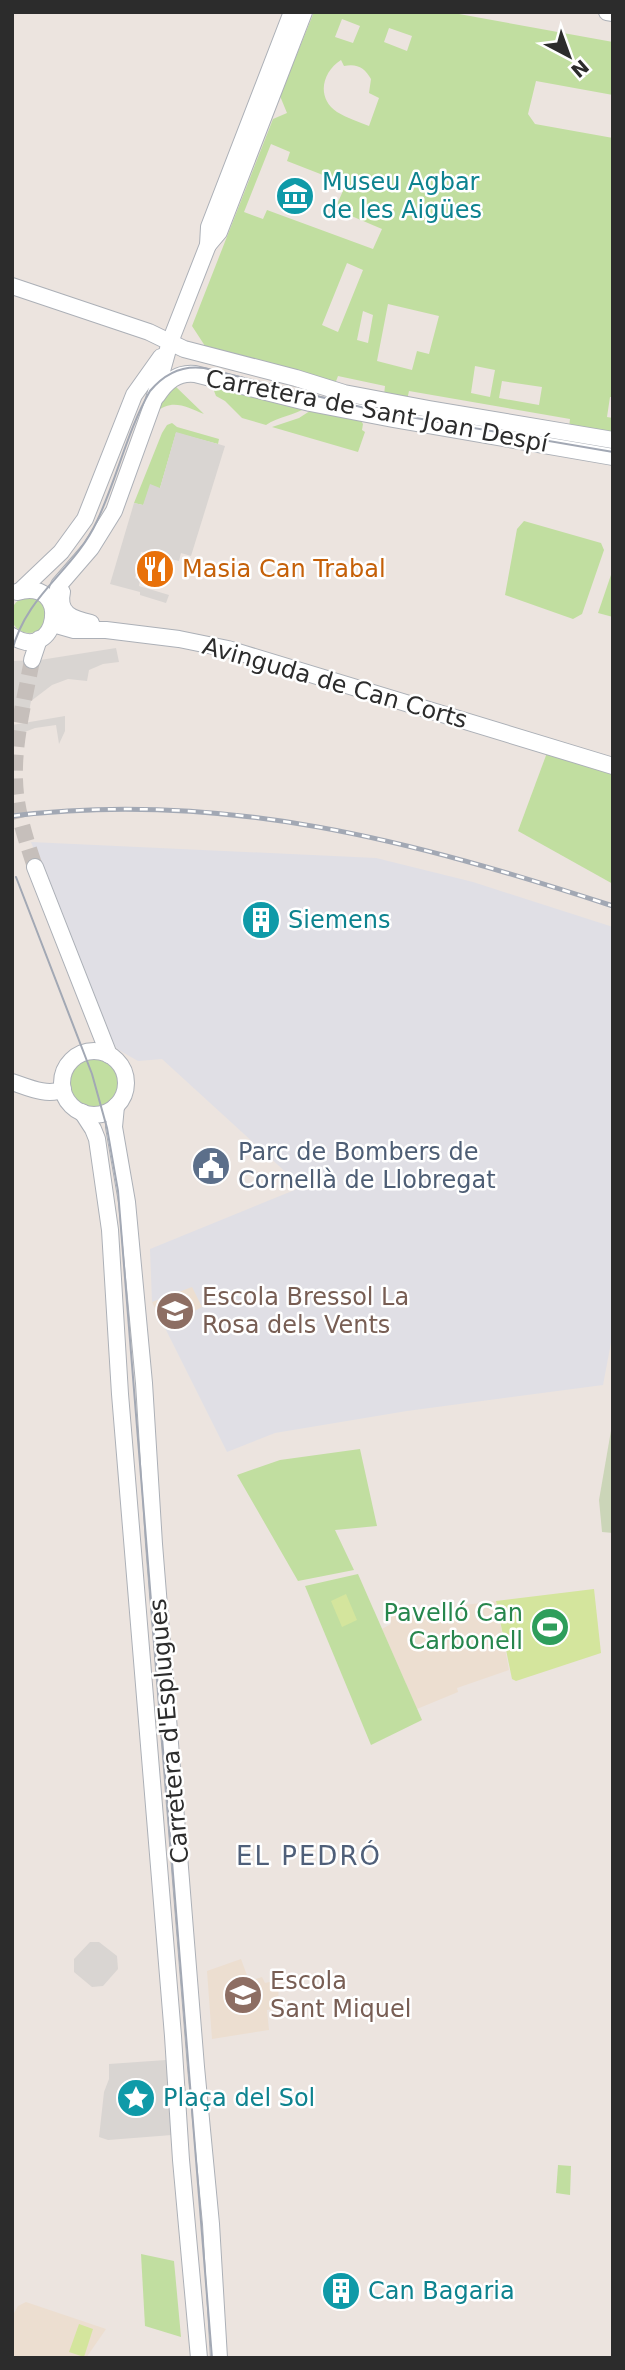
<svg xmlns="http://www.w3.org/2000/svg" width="625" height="2370" viewBox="0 0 625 2370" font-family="'DejaVu Sans',sans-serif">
	<rect width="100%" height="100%" fill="#ece4df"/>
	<path fill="#e0dfe5" d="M31,842L376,858L473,882L613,927V1332L603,1385L407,1411L275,1433L227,1452L152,1302L150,1249L302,1187L162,1059L138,1061L117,1049L112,1042Z"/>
	<g fill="#ecded0">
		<path d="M192,1287L202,1307L164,1327L152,1302Z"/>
		<path d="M496,1601L509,1670L457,1688L458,1692L417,1709L382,1629L391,1624L388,1615Z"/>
		<path d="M241,1959L249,1981L262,1977L265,1983L278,1980L279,2008L267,2010L269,2030L212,2039L207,1971Z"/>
		<path d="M26,2302L106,2329L86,2358H12V2317L18,2306Z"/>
	</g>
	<g fill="#c1dea0" fill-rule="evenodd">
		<path d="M314,12H448L613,42V95L536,81L528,114L535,124L613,138V397H610L607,417L613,418V435L569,428L570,419L409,391L407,400L384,395L385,386L338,376L335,384L207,349L192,326L273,119L287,113L280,96ZM342,19L360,26L353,43L335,37ZM389,28L412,36L407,51L384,42ZM341,60L344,66C357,63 365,68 371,79L369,93L379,98L369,126C359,122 347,118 337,112C316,98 322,72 341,60ZM271,144L290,152L287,161L346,184L335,209L382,229L373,249L267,210L263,219L244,212ZM347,263L363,270L338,332L322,325ZM388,304L439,316L429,354L417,351L412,370L377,361ZM363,311L373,315L368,343L357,340ZM475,366L495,370L490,397L471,393ZM502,381L542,387L539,405L499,398Z"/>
		<path d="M211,383L307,407C294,416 279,416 266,425L242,418L225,401L216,396Z"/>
		<path d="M174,385L204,414C187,407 172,398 156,412L159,399Z"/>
		<path d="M313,409L361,421L363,424L362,430L365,432L358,452L272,427L299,418Z"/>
		<path d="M172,423L177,427L219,439L218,444L176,433L160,488L143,505L134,503L162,433L167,425Z"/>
		<path d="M524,521L601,543L604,550L582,614L573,619L505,595L517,529Z"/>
		<path d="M613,569V617L598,613Z"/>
		<circle cx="29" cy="615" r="18"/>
		<path d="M548,750L613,767V884L518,831Z"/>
		<circle cx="94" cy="1083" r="24"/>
		<path d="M360,1449L377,1526L335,1530L354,1570L298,1581L237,1475L280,1460Z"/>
		<path d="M358,1574L422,1720L371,1745L305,1586Z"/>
		<path d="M558,2165L571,2166L570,2195L556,2193Z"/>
		<path d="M141,2254L174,2261L181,2337L145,2326Z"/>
	</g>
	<path fill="#cbd5b8" d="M613,1419V1533L602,1532L599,1500Z"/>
	<g fill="#d4e59d">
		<path d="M594,1589L601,1653L516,1681L512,1679L496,1601Z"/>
		<path d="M346,1594L357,1620L342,1627L331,1601Z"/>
		<path d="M79,2324L93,2329L84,2357L69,2352Z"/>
	</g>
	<g fill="#d9d5d2">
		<path d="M176,432L225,446L191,556L181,553L179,561L141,552L135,578L140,580L139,586L169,595L166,603L140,595V592L110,584L134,503L143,505L150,484L160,488Z"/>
		<path d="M116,648L119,662L103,664L89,670L87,681L68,679L52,685L31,701L28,717L12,720V661L40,660Z"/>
		<path d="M65,716V731L59,744L56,725L35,728L12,737V725Z"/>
		<path d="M90,1942H99L117,1956L118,1969L103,1986L92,1987L74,1972V1959Z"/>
		<path d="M166,2060L172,2135L108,2140L99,2137L104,2092L109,2079V2064Z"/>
	</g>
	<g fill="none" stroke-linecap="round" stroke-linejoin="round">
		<path stroke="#c6bfbb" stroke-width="16" stroke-dasharray="16 8" stroke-linecap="butt" d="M32,660C24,704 11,749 16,794C19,819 27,843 35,867"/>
		<defs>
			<g id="secondary">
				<path d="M607,12L613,13"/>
				<path d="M208,245L219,232L304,12"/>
				<path d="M12,286L149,332L184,349L296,378L344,393L429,409L613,440"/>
				<path d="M157,396C166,382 177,372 195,374L310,403L393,419L613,457"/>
				<path d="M20,591L61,552L85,519L134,395L161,357"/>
				<path d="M62,592C57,614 73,619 91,623"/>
				<path d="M53,607L59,585L91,548L114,511L153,403L170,342L208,245L209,227L292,12"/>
				<path d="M53,624L74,630H106L179,639L228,649L613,766"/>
				<path d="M12,636C58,666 73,576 17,592"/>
				<path d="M32,660L39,639"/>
				<path d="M35,867L109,1055"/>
				<circle cx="94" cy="1083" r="32"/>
				<path d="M12,1082C27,1087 48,1097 63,1089"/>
				<path d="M116,1106L114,1127L127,1202L144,1383L154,1544L196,2067L211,2224L219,2358"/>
				<path d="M82,1112L93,1129L97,1139L110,1230L120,1394L173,2036L181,2160L199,2358"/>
			</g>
		</defs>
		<use href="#secondary" stroke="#acb0b7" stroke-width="18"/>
		<use href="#secondary" stroke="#fff" stroke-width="16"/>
		<g stroke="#a2a8b4" stroke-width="2">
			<path d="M12,651C27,593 74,571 97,521C117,479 127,431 150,391C165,373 182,365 204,368L381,412L613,452"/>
			<path d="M16,877L92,1074L107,1128L118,1191L212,2358"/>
		</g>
		<defs>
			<path id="rail" d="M12,816C225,790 413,841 613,906"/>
		</defs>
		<use href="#rail" stroke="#a2a8b4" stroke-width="5"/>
		<use href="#rail" stroke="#fff" stroke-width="2.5" stroke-dasharray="8" stroke-linecap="butt"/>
	</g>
	<defs>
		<symbol id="museum-disc" viewBox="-11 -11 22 22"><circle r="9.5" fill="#0f9aa8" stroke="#fff"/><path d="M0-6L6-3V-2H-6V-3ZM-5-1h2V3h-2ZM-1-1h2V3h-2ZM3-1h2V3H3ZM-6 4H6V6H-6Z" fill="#fff"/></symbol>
		<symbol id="restaurant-disc" viewBox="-11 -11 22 22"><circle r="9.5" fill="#e8710a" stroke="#fff"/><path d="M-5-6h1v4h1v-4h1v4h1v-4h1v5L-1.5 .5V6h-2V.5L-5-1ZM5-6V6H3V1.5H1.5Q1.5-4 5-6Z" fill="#fff"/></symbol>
		<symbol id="building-disc" viewBox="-11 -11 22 22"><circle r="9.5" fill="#0f9aa8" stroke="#fff"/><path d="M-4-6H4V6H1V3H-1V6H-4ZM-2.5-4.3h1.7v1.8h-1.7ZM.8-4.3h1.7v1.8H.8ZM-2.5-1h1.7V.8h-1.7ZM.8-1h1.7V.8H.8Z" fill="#fff"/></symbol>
		<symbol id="civic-disc" viewBox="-11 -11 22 22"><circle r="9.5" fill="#5c6f8a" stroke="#fff"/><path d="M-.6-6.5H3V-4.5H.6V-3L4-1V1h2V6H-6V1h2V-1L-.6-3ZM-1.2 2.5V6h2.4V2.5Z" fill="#fff"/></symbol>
		<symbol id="school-disc" viewBox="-11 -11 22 22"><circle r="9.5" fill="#8d6e63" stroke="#fff"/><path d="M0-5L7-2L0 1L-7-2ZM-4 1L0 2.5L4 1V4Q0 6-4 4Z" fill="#fff"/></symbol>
		<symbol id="stadium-disc" viewBox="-11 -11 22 22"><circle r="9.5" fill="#2e9e5b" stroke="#fff"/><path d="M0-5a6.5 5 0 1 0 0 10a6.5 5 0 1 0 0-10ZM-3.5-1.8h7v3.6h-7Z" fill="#fff"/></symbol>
		<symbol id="sight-disc" viewBox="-11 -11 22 22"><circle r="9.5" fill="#0f9aa8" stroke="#fff"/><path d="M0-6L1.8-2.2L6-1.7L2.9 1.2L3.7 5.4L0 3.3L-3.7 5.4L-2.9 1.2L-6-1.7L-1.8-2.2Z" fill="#fff"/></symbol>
	</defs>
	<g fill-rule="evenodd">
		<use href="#museum-disc" x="273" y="174" width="44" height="44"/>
		<use href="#restaurant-disc" x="133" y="547" width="44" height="44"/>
		<use href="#building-disc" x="239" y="898" width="44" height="44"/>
		<use href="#civic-disc" x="189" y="1144" width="44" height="44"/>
		<use href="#school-disc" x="153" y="1289" width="44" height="44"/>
		<use href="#stadium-disc" x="528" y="1605" width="44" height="44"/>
		<use href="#school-disc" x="221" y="1973" width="44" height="44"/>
		<use href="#sight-disc" x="114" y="2076" width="44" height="44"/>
		<use href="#building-disc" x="319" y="2269" width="44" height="44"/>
	</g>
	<g text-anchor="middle" stroke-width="5" stroke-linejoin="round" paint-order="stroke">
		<g font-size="24" fill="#0d838f" stroke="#fff" text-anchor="start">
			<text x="322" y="190">Museu Agbar<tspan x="322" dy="28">de les Aigües</tspan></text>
			<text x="288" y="928">Siemens</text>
			<text x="163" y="2106">Plaça del Sol</text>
			<text x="368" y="2299">Can Bagaria</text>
		</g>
		<g font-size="24" fill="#2c2c2c" stroke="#fff">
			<text transform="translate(377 411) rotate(11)" y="8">Carretera de Sant Joan Despí</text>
			<text transform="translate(335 683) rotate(16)" y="8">Avinguda de Can Corts</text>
			<text transform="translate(169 1731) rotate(-95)" y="8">Carretera d'Esplugues</text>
		</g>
		<g font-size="24" fill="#c56008" stroke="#fff" text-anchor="start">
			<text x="182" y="577">Masia Can Trabal</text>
		</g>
		<g font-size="24" fill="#4e5e75" stroke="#fff" text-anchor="start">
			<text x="238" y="1160">Parc de Bombers de<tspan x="238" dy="28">Cornellà de Llobregat</tspan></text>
		</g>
		<g font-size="24" fill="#785e54" stroke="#fff" text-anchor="start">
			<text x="202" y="1305">Escola Bressol La<tspan x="202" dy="28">Rosa dels Vents</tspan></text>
			<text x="270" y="1989">Escola<tspan x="270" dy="28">Sant Miquel</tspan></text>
		</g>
		<g font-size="24" fill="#27864d" stroke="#fff" text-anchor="end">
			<text x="523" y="1621">Pavelló Can<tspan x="523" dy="28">Carbonell</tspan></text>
		</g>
		<g font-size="26" letter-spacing="2" fill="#4f5f79" stroke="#fff">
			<text x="309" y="1865">EL PEDRÓ</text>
		</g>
	</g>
	<rect width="625" height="2370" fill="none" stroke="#2c2c2c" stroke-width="28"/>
	<g transform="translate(569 56) rotate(139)" stroke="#ffffff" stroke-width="5" paint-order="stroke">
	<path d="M0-5L12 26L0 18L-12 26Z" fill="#2c2c2c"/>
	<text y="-10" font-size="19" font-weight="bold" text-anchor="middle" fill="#2c2c2c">N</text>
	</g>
</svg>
